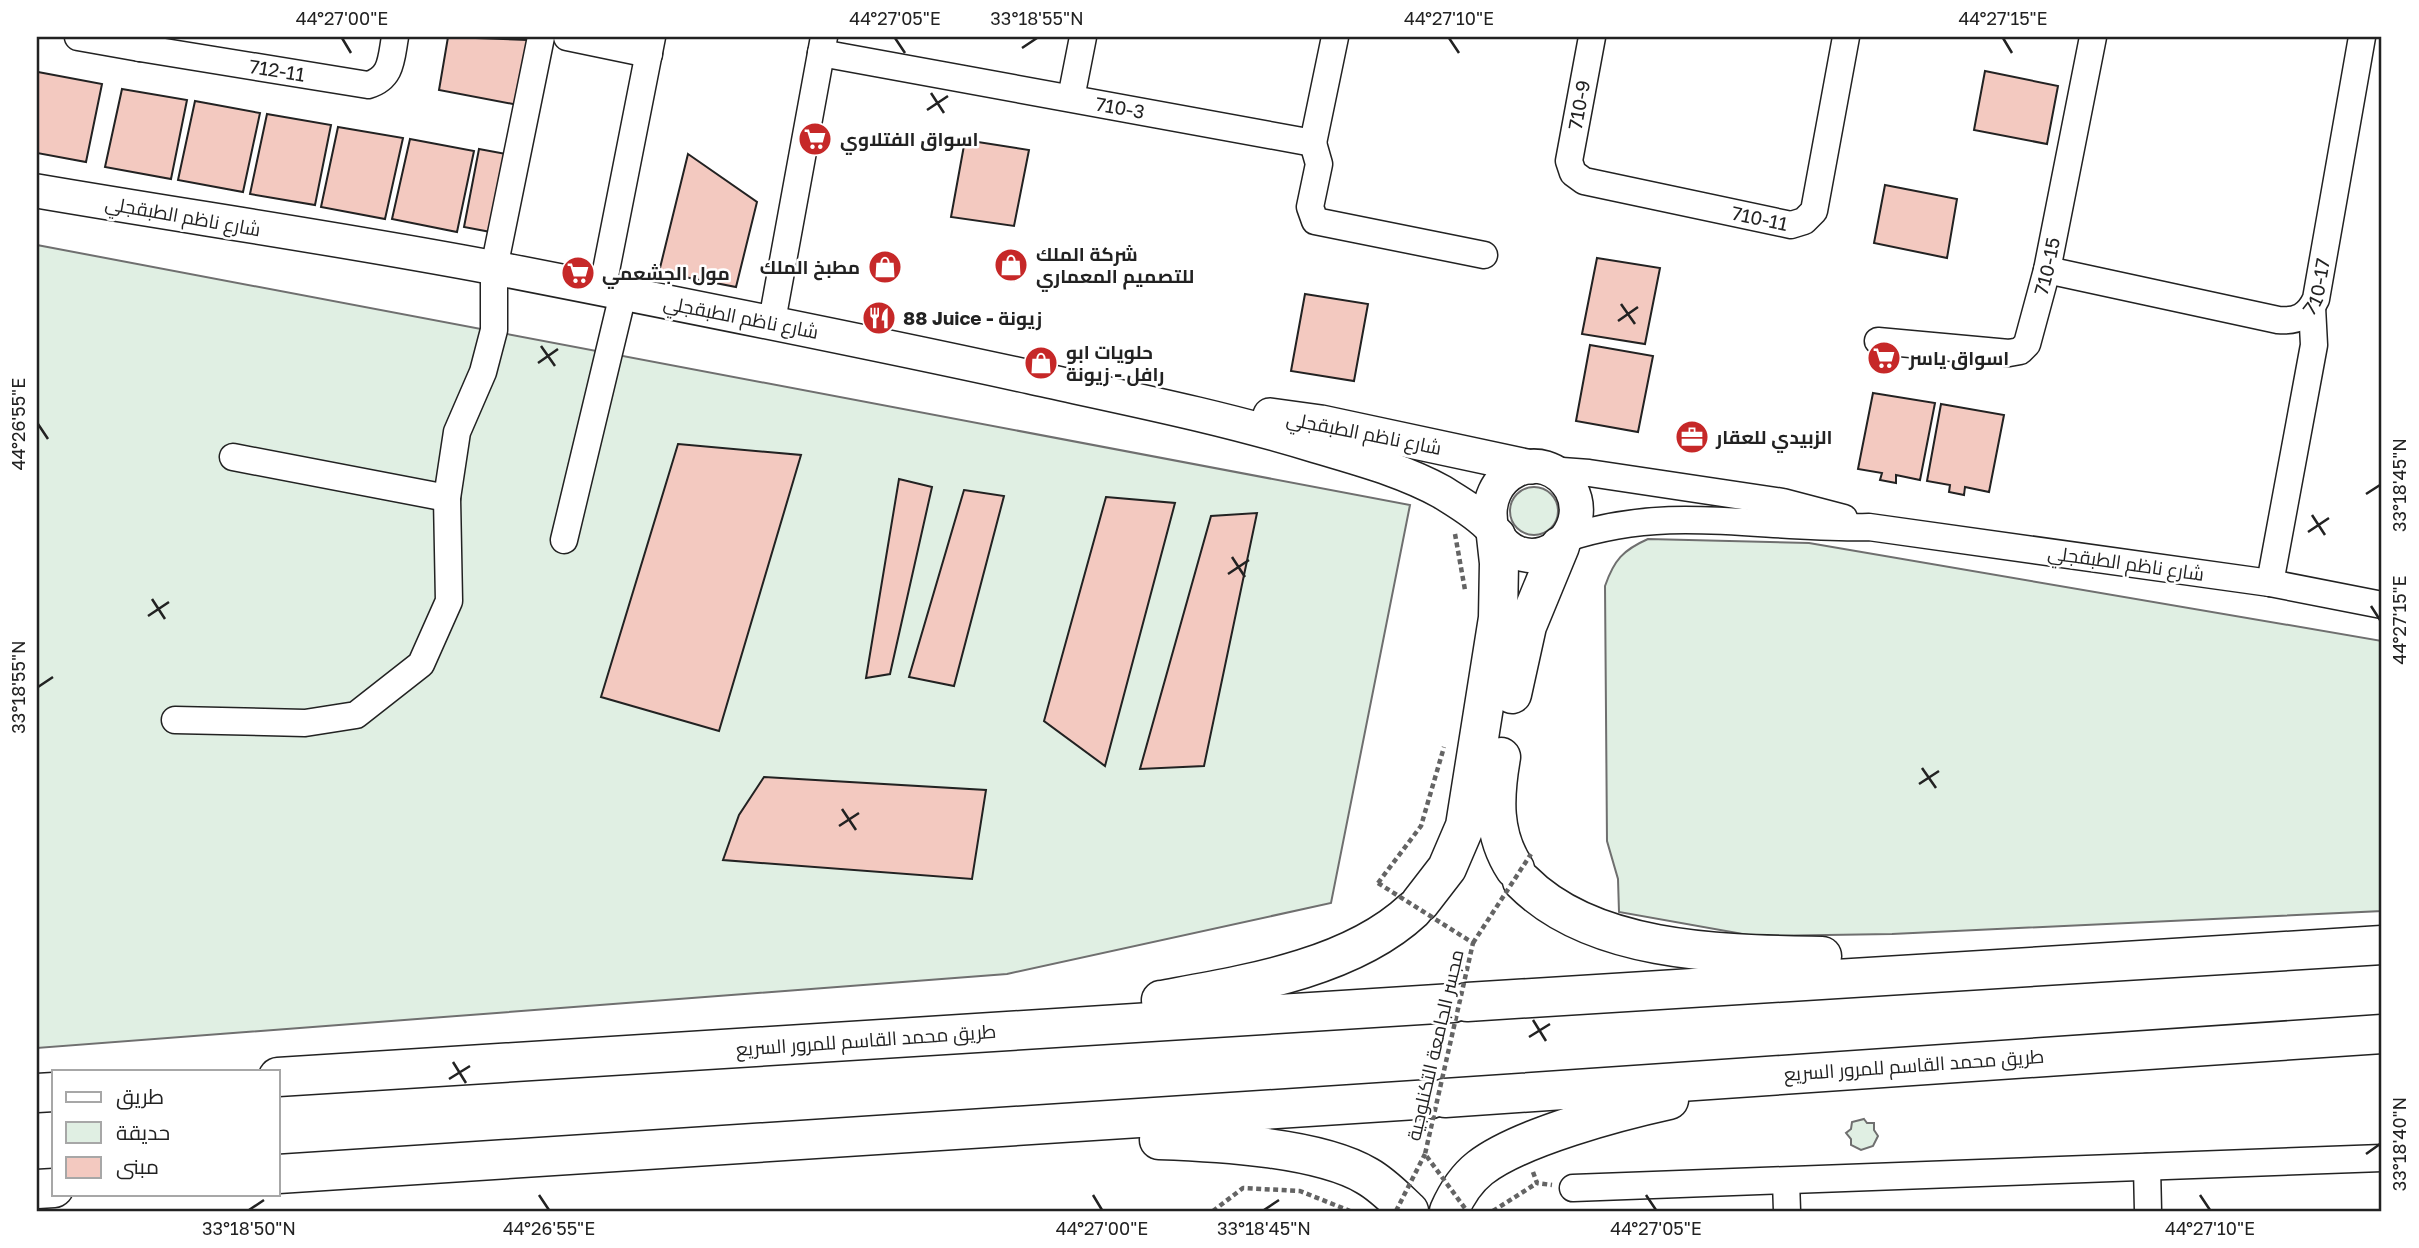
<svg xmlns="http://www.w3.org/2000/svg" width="2419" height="1248" viewBox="0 0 2419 1248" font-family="'Golos Text',Cairo,sans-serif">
	<rect width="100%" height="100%" fill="#fff"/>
	<g fill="#e0efe3" stroke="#6f6f6f" stroke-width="2">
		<path d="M37,245L1410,505L1331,903L1007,974L37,1048Z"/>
		<circle cx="1534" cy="511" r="24"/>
		<path d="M1648,539L1809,543L2382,641V911L1892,934L1754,936L1619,912L1618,879L1607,841L1605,586C1614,560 1623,550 1648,539Z"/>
		<path d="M1864,1119L1867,1123H1874V1130L1878,1136L1873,1146L1861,1150L1851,1145V1139L1846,1133L1851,1129L1852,1122Z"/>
	</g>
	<g fill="#f3c9c0" stroke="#222" stroke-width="2">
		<path d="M448,37L528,40L518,105L439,90Z"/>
		<path d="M1985,71L2058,86L2047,144L1974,130Z"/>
		<path d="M38,72L102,84L86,162L37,153Z"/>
		<path d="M122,89L187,100L171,179L105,167Z"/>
		<path d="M195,101L260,113L243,192L178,180Z"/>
		<path d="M267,114L331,125L315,205L250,194Z"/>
		<path d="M338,127L403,138L385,219L321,207Z"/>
		<path d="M410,139L474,151L457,232L392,219Z"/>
		<path d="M965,140L1029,150L1014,226L951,217Z"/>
		<path d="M479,149L511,155L496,233L464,227Z"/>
		<path d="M688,154L757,202L736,287L659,272Z"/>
		<path d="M1885,185L1957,199L1947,258L1874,243Z"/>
		<path d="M1597,258L1660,268L1645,344L1582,334Z"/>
		<path d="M1305,294L1368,304L1354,381L1291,371Z"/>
		<path d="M1590,345L1653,356L1638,432L1576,421Z"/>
		<path d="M1873,393L1935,403L1920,480L1896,475V483L1880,480L1882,473L1858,469Z"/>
		<path d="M1941,404L2004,415L1989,492L1965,487L1964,495L1949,492L1950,485L1927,481Z"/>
		<path d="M678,444L801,455L719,731L601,697Z"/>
		<path d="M899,479L932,487L890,674L866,678Z"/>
		<path d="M964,490L1004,496L954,686L909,677Z"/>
		<path d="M1106,497L1175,503L1105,766L1044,721Z"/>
		<path d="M1257,513L1204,766L1140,769L1211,516Z"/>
		<path d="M764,777L986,790L972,879L723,860L739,815Z"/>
	</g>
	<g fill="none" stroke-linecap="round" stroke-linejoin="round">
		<defs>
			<g id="minor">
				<path d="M78,37L140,48"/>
				<path id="s1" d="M142,37L140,48L368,85C392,78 391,59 395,37"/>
				<path d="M567,37L649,54"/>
				<path id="s2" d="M1592,37L1569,161L1573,173L1584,181L1791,225L1804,221L1814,211L1846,37"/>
				<path id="s3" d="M821,53L1313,143L1335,37"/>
				<path d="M1071,98L1083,37"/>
				<path d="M1313,143L1319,164L1310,207L1315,221L1484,255"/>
				<path id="s4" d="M2047,270L2278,320C2297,322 2308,316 2316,299L2362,37"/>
				<path d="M602,291L652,37"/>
				<path d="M772,321L824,37"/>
				<path id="s5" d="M1878,341L2009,353L2020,351L2027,344L2047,270L2093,37"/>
				<path d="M233,457L447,498"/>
				<path d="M1548,470L1589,473L1783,502L1844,518"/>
				<path d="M1567,538C1674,503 1761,530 1869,527L2270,583L2382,605"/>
				<path d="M564,540L623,294"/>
				<path d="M2270,583L2314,345L2312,307"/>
				<path d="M175,720L305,723L356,715L421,664L449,601L447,498L457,432L483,372L494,330V268L541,37"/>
				<path d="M2147,1167L2148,1211"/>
				<path d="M1786,1181L1787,1211"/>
				<path d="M1573,1188L2382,1158"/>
			</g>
			<g id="major">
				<path d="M37,191C189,217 343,239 495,268C674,303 852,338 1030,377C1126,398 1222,417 1316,446C1359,459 1402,470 1442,492C1458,502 1479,514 1492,529C1500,539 1505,548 1518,553C1555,566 1590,524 1571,489C1544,443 1478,472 1492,529"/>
				<path d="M1270,415L1321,422L1531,467"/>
			</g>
			<g id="highway">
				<path d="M1512,694L1527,626L1560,546"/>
				<path d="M1501,757C1494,797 1492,834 1515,869"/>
				<path d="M1522,881C1594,954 1726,954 1822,956"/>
				<path d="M1420,903L1447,868L1465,826L1498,618L1499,563L1496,536"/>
				<path d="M1161,1000C1243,985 1350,969 1413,910"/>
				<path d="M1467,1002L2382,945"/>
				<path d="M278,1077L1453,1003"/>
				<path d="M37,1093L54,1092"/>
				<path d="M1445,1098L2382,1034"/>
				<path d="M1159,1140C1216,1142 1318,1147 1367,1176C1383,1185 1396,1199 1409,1211"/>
				<path d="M278,1174L1431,1099"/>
				<path d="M37,1189L54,1188"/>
				<path d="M1449,1211C1456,1195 1466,1179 1480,1168C1520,1137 1619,1111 1669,1100"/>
			</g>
		</defs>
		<use href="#minor" stroke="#222" stroke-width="29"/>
		<use href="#major" stroke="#222" stroke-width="36"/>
		<use href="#highway" stroke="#222" stroke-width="41"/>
		<g stroke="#646464" stroke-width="4.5" stroke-dasharray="5 3.5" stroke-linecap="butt">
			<path d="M1455,534L1465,590"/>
			<path d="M1378,883L1421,826L1444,747"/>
			<path d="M1533,1172L1537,1183L1552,1185"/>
			<path d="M1213,1211L1243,1188L1300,1191L1350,1211"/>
			<path d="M1493,1211L1537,1183"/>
		</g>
		<use href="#minor" stroke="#fff" stroke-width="26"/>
		<use href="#major" stroke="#fff" stroke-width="33"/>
		<use href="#highway" stroke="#fff" stroke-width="38"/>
		<g stroke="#646464" stroke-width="4.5" stroke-dasharray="5 3.5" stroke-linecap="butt">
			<path d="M1378,883L1473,943L1425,1154L1467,1211"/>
			<path d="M1473,943L1531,854"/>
			<path d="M1396,1211L1425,1154"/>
		</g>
	</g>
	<path fill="none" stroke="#222" stroke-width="2.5" d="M342,38L351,53M895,38L905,53M1449,38L1459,53M2003,38L2012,53M1022,48L1037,38M931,93L944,113M927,110L948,96M1621,304L1635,324M1618,321L1638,307M541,346L555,366M538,363L558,349M38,424L48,439M2366,494L2380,485M2312,515L2325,535M2308,532L2329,518M1232,557L1245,577M1228,574L1249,560M152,599L165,619M2371,606L2380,620M148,616L169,602M38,687L53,677M1922,768L1936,788M1919,784L1939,771M842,809L856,830M839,826L859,813M1533,1020L1546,1041M1529,1037L1550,1024M453,1062L466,1083M449,1079L470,1066M2366,1154L2380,1144M539,1195L549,1210M1093,1195L1102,1210M1646,1195L1656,1210M2200,1195L2210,1210M249,1210L264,1200M1264,1210L1279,1200"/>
	<defs>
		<symbol id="supermarket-disc" viewBox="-11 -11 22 22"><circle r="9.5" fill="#c62828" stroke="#fff"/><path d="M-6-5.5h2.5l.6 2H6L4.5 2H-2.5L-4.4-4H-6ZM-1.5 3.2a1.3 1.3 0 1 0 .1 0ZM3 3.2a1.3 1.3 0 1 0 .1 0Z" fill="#fff"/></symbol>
		<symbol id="shop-disc" viewBox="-11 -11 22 22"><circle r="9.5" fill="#c62828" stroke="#fff"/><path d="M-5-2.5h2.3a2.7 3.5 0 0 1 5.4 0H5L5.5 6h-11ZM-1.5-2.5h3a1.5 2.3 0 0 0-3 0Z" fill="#fff"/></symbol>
		<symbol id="restaurant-disc" viewBox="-11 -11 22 22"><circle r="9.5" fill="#c62828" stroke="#fff"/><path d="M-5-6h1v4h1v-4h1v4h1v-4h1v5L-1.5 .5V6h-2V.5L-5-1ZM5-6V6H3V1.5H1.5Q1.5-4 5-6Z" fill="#fff"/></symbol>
		<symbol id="office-disc" viewBox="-11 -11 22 22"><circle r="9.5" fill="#c62828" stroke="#fff"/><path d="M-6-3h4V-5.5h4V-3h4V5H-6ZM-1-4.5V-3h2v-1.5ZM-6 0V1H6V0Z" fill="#fff"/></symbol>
	</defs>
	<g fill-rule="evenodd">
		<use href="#supermarket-disc" x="796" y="120" width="38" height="38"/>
		<use href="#shop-disc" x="992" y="246" width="38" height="38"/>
		<use href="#shop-disc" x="866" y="248" width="38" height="38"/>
		<use href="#supermarket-disc" x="559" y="254" width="38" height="38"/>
		<use href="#restaurant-disc" x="860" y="299" width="38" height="38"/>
		<use href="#supermarket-disc" x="1865" y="339" width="38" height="38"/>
		<use href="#shop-disc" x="1022" y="344" width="38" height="38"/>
		<use href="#office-disc" x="1673" y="418" width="38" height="38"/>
	</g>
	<g text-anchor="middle" stroke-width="5" stroke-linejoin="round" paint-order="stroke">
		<g font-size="19" fill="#222" stroke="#fff">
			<text dy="7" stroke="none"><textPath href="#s1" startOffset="150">712-11</textPath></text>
			<text transform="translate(1579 105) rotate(-80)" y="7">710-9</text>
			<text dy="7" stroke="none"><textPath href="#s3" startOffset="304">710-3</textPath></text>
			<text transform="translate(183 216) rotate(10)" y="7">شارع ناظم الطبقجلي</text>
			<text dy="7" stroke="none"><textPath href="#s2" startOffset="332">710-11</textPath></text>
			<text dy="7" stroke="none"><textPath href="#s5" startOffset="233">710-15</textPath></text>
			<text dy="7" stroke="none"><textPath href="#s4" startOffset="296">710-17</textPath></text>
			<text transform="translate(741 317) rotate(11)" y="7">شارع ناظم الطبقجلي</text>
			<text transform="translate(1364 433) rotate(11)" y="7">شارع ناظم الطبقجلي</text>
			<text transform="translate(2126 563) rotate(8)" y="7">شارع ناظم الطبقجلي</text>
			<text transform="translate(866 1040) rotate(-4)" y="7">طريق محمد القاسم للمرور السريع</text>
			<text transform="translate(1435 1045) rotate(-77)" y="7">مجسر الجامعة التكنلوجية</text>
			<text transform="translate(1914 1065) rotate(-4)" y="7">طريق محمد القاسم للمرور السريع</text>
		</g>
		<g font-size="19" font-weight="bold" fill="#222" stroke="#fff" text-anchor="start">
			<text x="840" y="146">اسواق الفتلاوي</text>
			<text x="1036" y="261">شركة الملك<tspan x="1036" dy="22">للتصميم المعماري</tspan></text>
			<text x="860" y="274" text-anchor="end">مطبخ الملك</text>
			<text x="602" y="280">مول الجشعمي</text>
			<text x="903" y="325">88 Juice - زيونة</text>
			<text x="1066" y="359">حلويات ابو<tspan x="1066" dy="22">رافل - زيونة</tspan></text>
			<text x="1909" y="365">اسواق ياسر</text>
			<text x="1716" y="444">الزبيدي للعقار</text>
		</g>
	</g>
	<rect width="2419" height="1248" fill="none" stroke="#ffffff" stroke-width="77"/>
	<rect x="52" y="1070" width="228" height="126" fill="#ffffff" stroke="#a7a7a7" stroke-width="2"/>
	<rect x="66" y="1092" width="35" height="10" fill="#ffffff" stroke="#a7a7a7" stroke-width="2"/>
	<text x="116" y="1104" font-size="21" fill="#222222">طريق</text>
	<rect x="66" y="1122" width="35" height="21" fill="#e0efe3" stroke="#a7a7a7" stroke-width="2"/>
	<text x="116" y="1140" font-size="21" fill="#222222">حديقة</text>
	<rect x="66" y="1157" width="35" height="21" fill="#f3c9c0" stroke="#a7a7a7" stroke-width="2"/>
	<text x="116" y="1174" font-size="21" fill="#222222">مبنى</text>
	<rect x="38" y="38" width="2342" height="1172" fill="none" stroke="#222" stroke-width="2.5"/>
	<g font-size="18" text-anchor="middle" fill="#222">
		<text x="342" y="25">44°27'00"E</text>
		<text x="895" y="25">44°27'05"E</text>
		<text x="1037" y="25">33°18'55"N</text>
		<text x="1449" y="25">44°27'10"E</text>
		<text x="2003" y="25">44°27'15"E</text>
		<text transform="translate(19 424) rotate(-90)" y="6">44°26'55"E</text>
		<text transform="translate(2400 485) rotate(-90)" y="6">33°18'45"N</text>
		<text transform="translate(2400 620) rotate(-90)" y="6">44°27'15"E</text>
		<text transform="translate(19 687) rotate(-90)" y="6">33°18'55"N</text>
		<text transform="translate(2400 1144) rotate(-90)" y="6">33°18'40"N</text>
		<text x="249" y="1235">33°18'50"N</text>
		<text x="549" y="1235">44°26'55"E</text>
		<text x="1102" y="1235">44°27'00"E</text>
		<text x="1264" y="1235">33°18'45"N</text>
		<text x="1656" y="1235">44°27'05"E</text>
		<text x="2210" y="1235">44°27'10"E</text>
	</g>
</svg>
